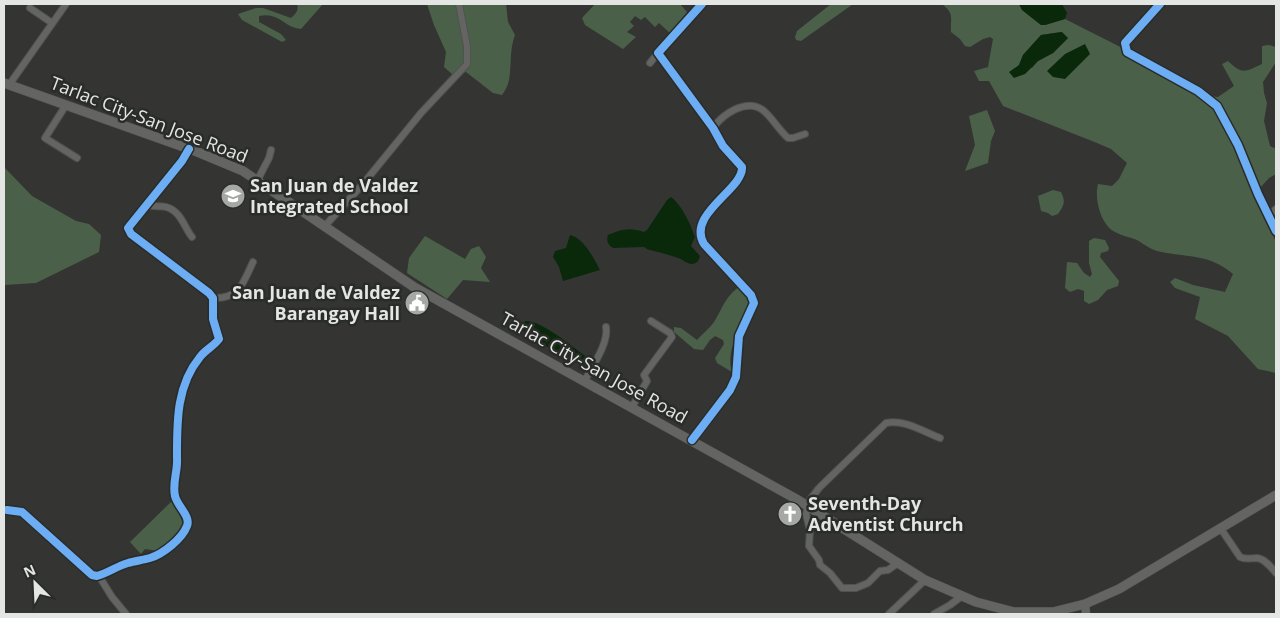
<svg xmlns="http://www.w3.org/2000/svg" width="1280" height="618" viewBox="0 0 1280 618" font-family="'Open Sans',sans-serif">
	<rect width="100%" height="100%" fill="#343533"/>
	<g fill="#4b6049" fill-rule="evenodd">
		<path d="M297,4H323L301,29C284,28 280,12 259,16V22L281,34L286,40L282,42L242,20L238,14L256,8H263L291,18C296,14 299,10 297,4Z"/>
		<path d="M427,4H506L508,22L515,35C509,51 512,64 509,80C508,85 505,91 502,95L493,93L466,72L453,75L444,67L446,52L434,25Z"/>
		<path d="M595,4H680L687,12L671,34L659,23L655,27L645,17L641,20L635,16L630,22L634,26L627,32L636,37L623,49L585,25L582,18Z"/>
		<path d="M831,4H853L801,41L796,40L795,37L797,31Z"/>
		<path d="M942,4H1019L1022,10L1041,25H1045L1065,19L1164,69L1195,86L1208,96L1218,97L1234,86L1222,64L1228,61C1243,75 1244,72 1262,64V46L1269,45L1276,47V62L1263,82L1264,93L1267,103L1264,121L1270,146L1276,149V174L1269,178L1259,189L1267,209L1262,213L1276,242V373L1258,369L1228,336L1195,319L1200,297L1175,288L1170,282L1175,278L1193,285L1225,292L1233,274C1209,253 1186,258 1157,251C1150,249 1144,244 1137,240C1130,237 1122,236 1115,232C1101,225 1094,199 1098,184L1112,186L1119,179L1127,163L1111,149L1097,143L1003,106L989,81H979L974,71L988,67L993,39L990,37L983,39L970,47L965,46L960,39L951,32C950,17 955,14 942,4ZM1061,32L1068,38L1053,53L1038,61L1032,68L1019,65L1023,55L1041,35Z"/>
		<path d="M987,110L995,131L991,141L988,163L965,171L975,145L969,116Z"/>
		<path d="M4,167L32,196L76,221L89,224L101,235L99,252L36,283L4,285Z"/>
		<path d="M1053,190L1061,192C1066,202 1064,205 1058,214L1052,216L1048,213L1041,211L1038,196Z"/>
		<path d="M425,236L465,259L471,249L479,246L486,257L481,268L490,282L463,280L447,299L407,273L409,258Z"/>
		<path d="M1094,238L1105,240L1109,248L1108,251L1101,253L1100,257L1119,281L1118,286L1107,290L1098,300L1089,304L1084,301V291L1078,289L1070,292L1065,288L1067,262L1077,263L1084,273L1090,277L1092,274L1089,263V241Z"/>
		<path d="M739,287C742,290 746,293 748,296C756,309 723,342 732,372L717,363L715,358L724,344L723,340L715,336L710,340L703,350L694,349L674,332V327L681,328L697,340C702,334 709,329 714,322C723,308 724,298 739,287Z"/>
		<path d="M173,500L185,519L184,530L158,551L145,549L141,554L130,542Z"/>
	</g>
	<g fill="#09290a">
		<path d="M1019,4H1062L1067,13L1065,19L1045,25H1041L1022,10Z"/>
		<path d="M1062,32L1068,38L1053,53L1038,61L1025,74L1014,78L1009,72L1019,65L1023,55L1041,35Z"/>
		<path d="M1085,44L1090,54L1065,79L1053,77L1047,71L1065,54Z"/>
		<path d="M671,197C682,205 691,225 695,237L691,246L700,256C699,260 697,264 692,264C687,264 682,259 678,258C672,256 663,253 658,252C652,250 649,251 644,247L613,248C608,245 606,241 608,235C621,229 630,227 644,232L647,230L667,200Z"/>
		<path d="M570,235C583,237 595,260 600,270L563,281L559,267L553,257L555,251L566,248Z"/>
		<path d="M525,321C541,320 570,345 584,355L587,358V362L582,365L555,352L523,331L522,326Z"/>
	</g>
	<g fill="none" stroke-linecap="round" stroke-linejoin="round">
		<defs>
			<g id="minor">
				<path d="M1160,4L1125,43L1127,52L1198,91L1217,106L1238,145L1258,194L1276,231"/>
				<path d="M30,8L52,23"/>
				<path d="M650,63L658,53"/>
				<path d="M9,85L66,4"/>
				<path d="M66,105L45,138L77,158"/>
				<path d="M713,128C723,114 747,97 764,111C773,119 779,130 788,138H793L805,134"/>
				<path d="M257,181L269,158L271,150"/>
				<path d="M146,204C153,208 159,205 166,207C181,211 184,227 192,237"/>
				<path d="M1268,216L1276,209"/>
				<path d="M324,227L363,184L421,113L467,64V46L459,4"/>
				<path d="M213,298C240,299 243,283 253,262"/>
				<path d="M584,382C592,367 609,343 606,327"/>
				<path d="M632,407L647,381L644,375L672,337L670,333L651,321"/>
				<path d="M806,505L819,488L886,423C904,419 924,432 940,438"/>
				<path d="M808,506L806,514L810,530L809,546L819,560L820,565L830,573L842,588H856L868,583L880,571L888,570L898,563"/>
				<path d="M7,510L22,512L92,575L97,576C108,573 117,566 128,563C135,561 143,560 150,558C163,554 182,539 187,526C191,516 177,506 175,496C172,483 178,471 177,458C177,423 176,386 200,357C205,350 214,346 219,339L213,319V298L209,293L131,234L128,228L182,161L189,149"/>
				<path d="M1221,529L1240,557C1246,560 1250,558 1257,558C1265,559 1271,567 1276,573"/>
				<path d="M99,576L112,597L126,614"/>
				<path d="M889,614L925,580"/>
				<path d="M934,614L950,605L962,596"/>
			</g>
			<g id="tertiary">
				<path d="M692,440L730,390L736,377L739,336L754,303L751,295L704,244C686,214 744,189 742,167L723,146L713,128L658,53L702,4"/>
				<path d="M1085,604L1086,614"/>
			</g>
			<path id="secondary" d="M4,83L195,151L243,171L414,287L798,500L925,580L976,602L1014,612H1053L1085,604L1119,589L1276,495"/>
		</defs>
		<use href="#minor" stroke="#505250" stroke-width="8"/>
		<use href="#tertiary" stroke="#505250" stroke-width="9"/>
		<use href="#secondary" stroke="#505250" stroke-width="10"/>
		<use href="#minor" stroke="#646563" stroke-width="6"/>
		<use href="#tertiary" stroke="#646563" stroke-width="8"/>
		<use href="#secondary" stroke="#646563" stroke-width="9"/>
		<defs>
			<g id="cycleway">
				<path d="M1160,4L1125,43L1127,52L1198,91L1217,106L1238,145L1258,194L1276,231"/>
				<path d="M692,440L730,390L736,377L739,336L754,303L751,295L704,244C686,214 744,189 742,167L723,146L713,128L658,53L702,4"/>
				<path d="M7,510L22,512L92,575L97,576C108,573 117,566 128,563C135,561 143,560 150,558C163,554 182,539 187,526C191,516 177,506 175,496C172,483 178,471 177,458C177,423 176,386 200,357C205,350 214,346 219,339L213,319V298L209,293L131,234L128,228L182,161L189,149"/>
			</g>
		</defs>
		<use href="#cycleway" stroke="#292c28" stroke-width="11"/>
		<use href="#cycleway" stroke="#6dadf4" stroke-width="8"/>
	</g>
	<defs>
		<symbol id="school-disc" viewBox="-11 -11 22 22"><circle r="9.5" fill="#a6a8a5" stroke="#292c28"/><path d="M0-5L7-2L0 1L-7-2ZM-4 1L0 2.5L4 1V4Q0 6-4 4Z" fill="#fff"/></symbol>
		<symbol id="civic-disc" viewBox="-11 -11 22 22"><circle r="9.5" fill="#a6a8a5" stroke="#292c28"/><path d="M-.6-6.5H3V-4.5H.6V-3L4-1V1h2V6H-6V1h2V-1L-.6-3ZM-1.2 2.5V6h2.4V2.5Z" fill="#fff"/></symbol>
		<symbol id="church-disc" viewBox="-11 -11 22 22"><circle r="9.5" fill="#a6a8a5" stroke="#292c28"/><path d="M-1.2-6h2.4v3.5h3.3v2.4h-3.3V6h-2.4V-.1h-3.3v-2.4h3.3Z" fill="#fff"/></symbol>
	</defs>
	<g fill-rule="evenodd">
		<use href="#school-disc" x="219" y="182" width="28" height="28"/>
		<use href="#civic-disc" x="403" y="289" width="28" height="28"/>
		<use href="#church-disc" x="776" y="500" width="28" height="28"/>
	</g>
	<g text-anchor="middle" stroke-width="5" stroke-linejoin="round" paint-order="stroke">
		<g font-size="18" fill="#e3e6e3" stroke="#292c28">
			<text transform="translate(149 120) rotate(21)" y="6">Tarlac City-San Jose Road</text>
			<text transform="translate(594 368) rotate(29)" y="6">Tarlac City-San Jose Road</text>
		</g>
		<g font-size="18" font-weight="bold" fill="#e3e6e3" stroke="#292c28" text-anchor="start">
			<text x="250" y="192">San Juan de Valdez<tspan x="250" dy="21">Integrated School</tspan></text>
			<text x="400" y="299" text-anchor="end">San Juan de Valdez<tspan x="400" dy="21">Barangay Hall</tspan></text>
			<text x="808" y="510">Seventh-Day<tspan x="808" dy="21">Adventist Church</tspan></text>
		</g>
	</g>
	<rect width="1280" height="618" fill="none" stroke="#e3e6e3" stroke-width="10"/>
	<g transform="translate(35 583) rotate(336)" stroke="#292c28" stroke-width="4" paint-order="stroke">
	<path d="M0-4L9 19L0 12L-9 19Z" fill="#e3e6e3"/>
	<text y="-8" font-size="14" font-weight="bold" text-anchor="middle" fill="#e3e6e3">N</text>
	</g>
</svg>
